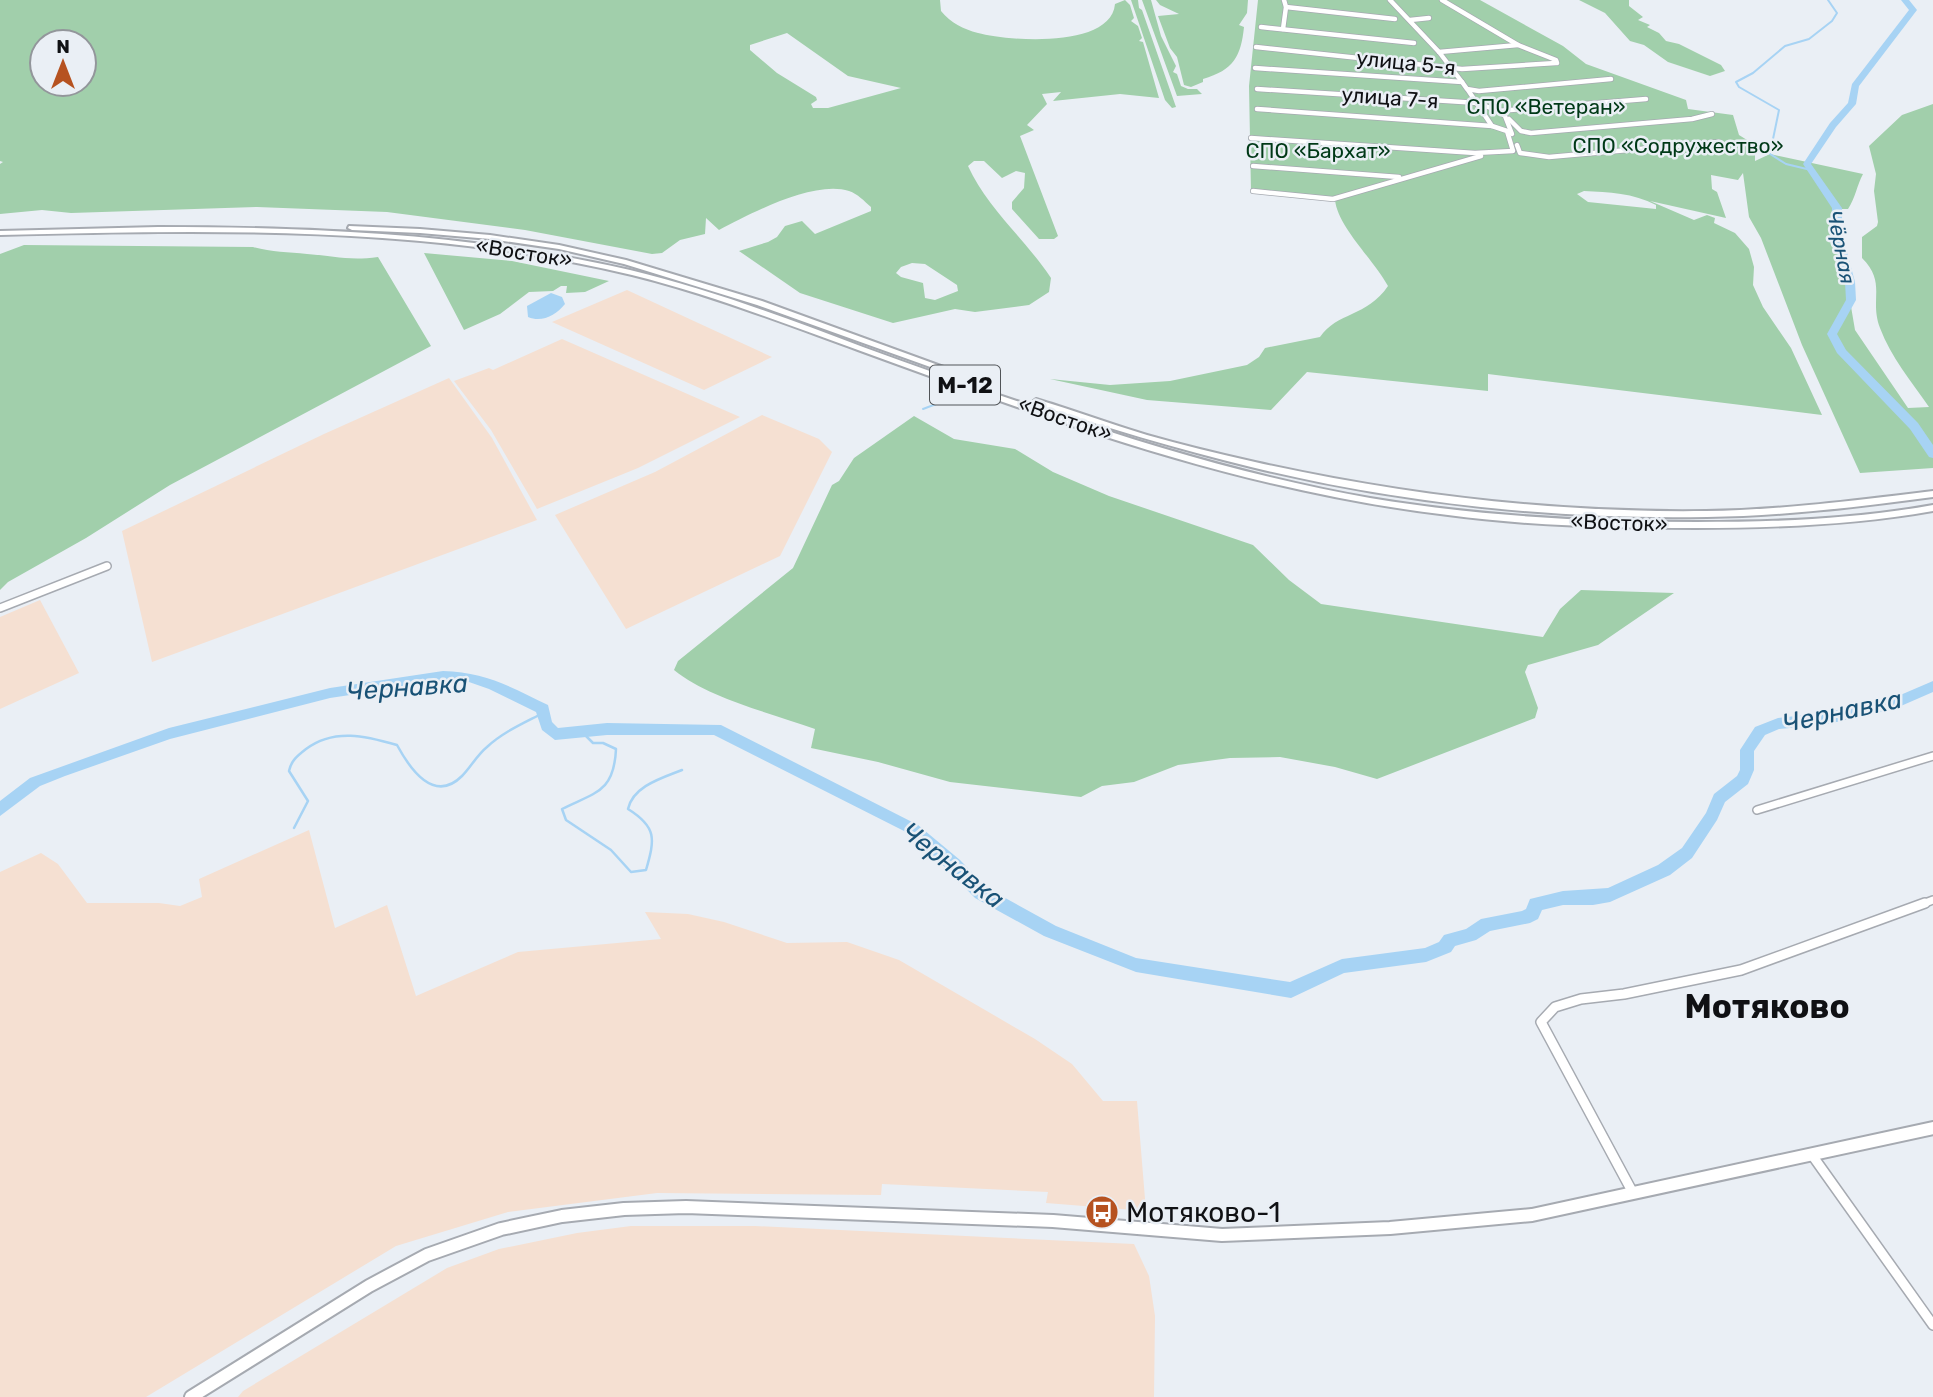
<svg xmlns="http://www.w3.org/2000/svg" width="1933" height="1397" viewBox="0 0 1933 1397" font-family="Rubik,sans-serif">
	<rect width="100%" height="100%" fill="#eaeff5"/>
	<g fill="#f5e0d2">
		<path d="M627,290L696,322L772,357L704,390L552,322Z"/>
		<path d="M562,339L740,417L638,468L537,509L491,430L454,381L489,368L493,370Z"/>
		<path d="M449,378L492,438L537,520L152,662L122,531L324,434Z"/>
		<path d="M762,415L819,439L832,452L780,556L626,629L555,515L655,472Z"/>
		<path d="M40,600L79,673L0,709V617Z"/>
		<path d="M309,830L335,928L387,905L416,996L518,952L661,939L645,912L688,914L724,922L787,943L847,942L899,960L1035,1039L1072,1064L1103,1101H1137L1146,1211L1046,1203L1048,1192L882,1184L881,1195L657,1193L508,1212L396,1246L146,1397H0V872L41,853L58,864L87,903H159L180,906L202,897L199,879Z"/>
		<path d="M631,1226H755L1134,1244L1149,1276L1155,1316L1154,1397H238L243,1391L447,1268L499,1249L577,1233Z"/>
	</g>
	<g fill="#a1cfab" fill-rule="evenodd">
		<path d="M0,0H940L941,11C951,23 963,29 978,33C1007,41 1111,49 1115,4L1125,0L1130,5L1134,18L1131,21L1138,26L1142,38L1139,41L1143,42L1159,98L1120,94L1053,101L1061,92L1042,94L1047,104L1027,125L1034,130L1020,136L1058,236L1054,239H1039L1012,209V202L1024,188L1025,173L1016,171L1002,178L984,161H974L968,166C987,208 1025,239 1051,278L1049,292L1029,305L975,312L955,309L893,323L800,293L739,251L768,242L777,237L785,226L802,221L815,234L871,211V207C864,201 858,194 849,191C813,180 750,214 719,230L706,218L705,234L680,240L662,253L652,254L525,230L387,212L257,207L71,213L42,210L0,214V164L3,162L0,161ZM787,33L848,76L901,88L828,108H813L811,104L817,100L816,97L777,73L750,50V45ZM42,42H84V84H42ZM912,263L925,264L957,285L958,291L935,300L925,298L923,283L901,277L896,273L901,267Z"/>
		<path d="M1131,0H1138L1139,8L1142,10L1176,107L1172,108L1165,100Z"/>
		<path d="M1142,0H1151L1161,36L1176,66L1173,72L1177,74L1181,86L1188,89H1197L1202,94L1177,96Z"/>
		<path d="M1156,0H1248L1247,13L1239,25L1244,27C1241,56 1234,70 1203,79V82L1191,87L1184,85L1177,57L1170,48L1158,16L1179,14L1160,5Z"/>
		<path d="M1258,0H1480L1563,46L1586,64L1686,100L1688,109L1733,115L1739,135L1755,145V161L1770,154L1863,174C1857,185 1855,199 1848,209H1837L1838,238L1847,262V283L1855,330L1908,408L1929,407C1911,381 1891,357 1880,328C1869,299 1887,283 1862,258V237L1877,226L1878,222L1874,191L1876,174L1869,146L1902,115L1933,104V468L1860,473L1802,345L1761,238L1749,217L1743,173L1738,180L1711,175L1712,189L1717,192L1726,218L1650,201L1694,220L1707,215L1715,218L1714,223L1735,233L1749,249L1754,267L1753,285L1763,307L1791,348L1822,415L1488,374V391L1307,372L1271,410L1147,400L1050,379L1110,385L1170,381L1247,365L1259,357L1265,348L1320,337C1337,312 1367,317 1388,286C1373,259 1338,227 1335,200L1358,194L1331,200L1251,192L1249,86ZM1584,191C1609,192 1633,193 1656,205V209L1588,202L1577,194Z"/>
		<path d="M1579,0H1629V6L1643,17L1638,20L1650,25L1647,27L1659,33L1666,41L1679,44L1721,65L1725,71L1710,76L1668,62L1644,45L1630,41L1605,13Z"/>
		<path d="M24,245L253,247C271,252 288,252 307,254C335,256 349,261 378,257L431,346L170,485L86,538L8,582L0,590V254Z"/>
		<path d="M424,253L512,261L609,281L585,292L566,293L567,286H561L553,291L529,292L500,314L464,330Z"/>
		<path d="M914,416L954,439L1015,449L1053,472L1109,496L1253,545L1289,580L1321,604L1543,637L1560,609L1581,590L1674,593L1598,645L1528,665L1525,672L1538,708L1535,718L1377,779L1335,767L1280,757L1230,758L1178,765L1134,782L1102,786L1081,797L950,782L878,762L811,748L815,729C771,713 710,699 674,670L678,661L793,568L832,485L839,481L854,458Z"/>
	</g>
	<path fill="#a7d3f4" d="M551,293L562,297L565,304C556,315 542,323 528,317L527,306Z"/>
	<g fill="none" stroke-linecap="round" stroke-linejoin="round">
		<g stroke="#a7d3f4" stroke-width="2">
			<path d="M1811,170L1786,164L1767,152L1773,139L1779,110L1739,87L1736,82L1753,73L1785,46L1809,39L1832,21L1837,13L1828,0"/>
			<path d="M983,373L986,371"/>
			<path d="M923,409L965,393"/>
		</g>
		<g stroke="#a7d3f4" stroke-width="2.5">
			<path d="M583,733L593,743H603L616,749C614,792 596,792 562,809L566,820L611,850L631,872L646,870C655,839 657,827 628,809C633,786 662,778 682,770"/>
			<path d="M294,828L308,801L289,771C291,761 297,756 306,749C334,728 366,736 397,745C410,769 434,804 462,776C471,767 477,755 487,747C503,732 524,723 543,713"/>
		</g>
		<g fill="#a7d3f4" fill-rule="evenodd">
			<path d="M1901,0H1909L1917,10L1859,86L1856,104L1836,127L1811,164L1842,208V234L1855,282L1856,300L1837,334L1846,350L1918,423L1933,445V458L1929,457L1910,429L1837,353L1827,334L1846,300L1845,282L1832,234V208L1803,164L1830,123L1848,103L1852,84L1909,10Z"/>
			<path d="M443,671C485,672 511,687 548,705L552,722L558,728L607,723L721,725L918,825L960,860L987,888L1056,926L1136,958L1290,982L1342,959L1425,948L1439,942L1444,935L1466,929L1481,919L1522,911L1526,909L1530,899L1563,891L1608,888L1658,865L1682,848L1706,813L1714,794L1737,776L1740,770V750L1755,727L1778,718L1823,713L1891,699L1933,681V692L1894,709L1823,725L1779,729L1765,735L1754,751V770L1748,784L1725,802L1717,820L1692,858L1670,875L1610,902L1593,905H1563L1542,910L1538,919L1530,923L1490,931L1476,940L1455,946L1451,952L1426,962L1344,973L1291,998L1136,972L1044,936L975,898L948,870L908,833L714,735H607L555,740L542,730L536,712L489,689L469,682L443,681L330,698L170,739L65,776L40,786L0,816V801L30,778L169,728L330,688Z"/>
		</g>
		<defs>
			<g id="minor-far2">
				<path d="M1390,0L1439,52L1462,82"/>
				<path d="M1442,0L1518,45L1556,60L1557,63"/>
				<path d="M1286,7L1395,19"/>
				<path d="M1410,20L1429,18"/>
				<path d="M1261,27L1414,43"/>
				<path d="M1283,29L1286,7L1284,0"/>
				<path d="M1256,47L1462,69L1556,63"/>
				<path d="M1439,52L1518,45"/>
				<path d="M1255,68L1462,82L1467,89L1479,91L1611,79"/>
				<path d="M1257,89L1478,103L1498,111L1646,99"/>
				<path d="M1257,109L1492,126"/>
				<path d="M1499,112L1505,116L1512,134"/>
				<path d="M1509,119L1521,131L1531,133L1692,119L1712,114"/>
				<path d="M1251,138L1475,153L1513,151L1507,131L1492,126L1468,90"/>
				<path d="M1517,145L1520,153L1549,157L1719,142"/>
				<path d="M1253,166L1399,177"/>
				<path d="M1253,191L1333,199L1481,156"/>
			</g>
			<g id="minor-far1">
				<path d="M0,608L107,566"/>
				<path d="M1757,810L1933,756"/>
				<path d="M1920,905L1933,900"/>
			</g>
			<g id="minor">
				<path d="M1812,1155L1933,1325"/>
				<path d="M1633,1193L1541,1022L1555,1007L1581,999L1624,994L1741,970L1925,903"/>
			</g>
			<path id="secondary" d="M191,1397L369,1286L427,1255L501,1229L562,1216L624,1209L686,1207L1053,1221L1222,1235L1390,1228L1532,1215L1933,1128"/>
			<g id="trunk">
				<path d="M349,226L420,229L490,235L559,245L626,260L762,301L982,381L981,383H975L757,305L624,264L559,249L490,239L420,233L352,230L348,228Z"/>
				<path d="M158,227C318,227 473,234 630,270C709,289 787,318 863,347C926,370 989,392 1053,413C1156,448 1262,479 1370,498C1478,516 1587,522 1697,522C1776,522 1855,519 1933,505V511C1855,525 1775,528 1696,528C1613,528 1531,526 1448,515C1320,500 1195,467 1073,426C1001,402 929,376 858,350C783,323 709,294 632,275C425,225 211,230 0,235V231Z"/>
				<path d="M1036,399C1073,410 1110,424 1147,435C1182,445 1219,454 1255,462C1403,495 1555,513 1706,511C1782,510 1858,500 1933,491V497C1858,507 1783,516 1707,517C1557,520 1397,503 1251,467C1177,449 1105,427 1033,404L1032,402Z"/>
			</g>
		</defs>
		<use href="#minor-far2" stroke="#a6aab1" stroke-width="6"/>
		<use href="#minor-far1" stroke="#a6aab1" stroke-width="10"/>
		<use href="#minor" stroke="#a6aab1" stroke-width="12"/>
		<use href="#secondary" stroke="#a6aab1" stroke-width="16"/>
		<use href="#trunk" stroke="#a6aab1" stroke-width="4"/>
		<use href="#minor-far2" stroke="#fff" stroke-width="4.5"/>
		<use href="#minor-far1" stroke="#fff" stroke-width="7"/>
		<use href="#minor" stroke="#fff" stroke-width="9"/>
		<use href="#secondary" stroke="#fff" stroke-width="12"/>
		<use href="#trunk" fill="#fff" fill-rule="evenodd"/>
	</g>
	<defs>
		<symbol id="bus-disc" viewBox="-11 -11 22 22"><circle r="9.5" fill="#b65220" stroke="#eaeff5"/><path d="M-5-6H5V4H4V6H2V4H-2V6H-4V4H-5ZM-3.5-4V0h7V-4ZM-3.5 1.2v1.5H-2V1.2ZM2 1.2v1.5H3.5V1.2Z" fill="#fff"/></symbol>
	</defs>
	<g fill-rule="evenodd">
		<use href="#bus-disc" x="1083" y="1193" width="38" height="38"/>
	</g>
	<g text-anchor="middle" stroke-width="5" stroke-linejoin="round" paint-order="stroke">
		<g font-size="21" fill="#101114" stroke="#eaeff5">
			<text transform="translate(1406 63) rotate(6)" y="7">улица 5-я</text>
			<text transform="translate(1390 98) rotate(4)" y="7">улица 7-я</text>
			<text transform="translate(524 253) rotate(9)" y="7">«Восток»</text>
			<text transform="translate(1065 419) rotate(19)" y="7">«Восток»</text>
			<text transform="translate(1619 523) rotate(2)" y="7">«Восток»</text>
		</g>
		<g font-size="21" fill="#003917" stroke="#eaeff5">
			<text x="1546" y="114">СПО «Ветеран»</text>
			<text x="1678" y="153">СПО «Содружество»</text>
			<text x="1318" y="158">СПО «Бархат»</text>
		</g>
		<g font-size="21" font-style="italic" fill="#195276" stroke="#eaeff5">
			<text transform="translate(1841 247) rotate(79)" y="7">Чёрная</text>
		</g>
		<rect fill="#eaeff5" stroke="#515458" stroke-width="2" x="930" y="365.5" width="70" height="39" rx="5"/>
		<g font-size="23" font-weight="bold" fill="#101114">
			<text x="965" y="393">М-12</text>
		</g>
		<g font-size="26" font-style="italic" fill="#195276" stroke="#eaeff5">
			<text transform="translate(407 687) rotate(-4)" y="9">Чернавка</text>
			<text transform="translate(1842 711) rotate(-12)" y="9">Чернавка</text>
			<text transform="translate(953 865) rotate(38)" y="9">Чернавка</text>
		</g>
		<g font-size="28" fill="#101114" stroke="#eaeff5" text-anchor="start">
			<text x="1126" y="1222">Мотяково-1</text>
		</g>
		<g font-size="33" font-weight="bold" fill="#101114" stroke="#eaeff5">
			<text x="1767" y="1018">Мотяково</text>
		</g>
	</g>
	<g transform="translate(63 63)"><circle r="33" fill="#eaeff5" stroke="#93969b" stroke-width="2"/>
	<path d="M0-5L12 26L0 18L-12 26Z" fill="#b65220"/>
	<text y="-10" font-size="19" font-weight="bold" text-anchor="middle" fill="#101114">N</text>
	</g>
</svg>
